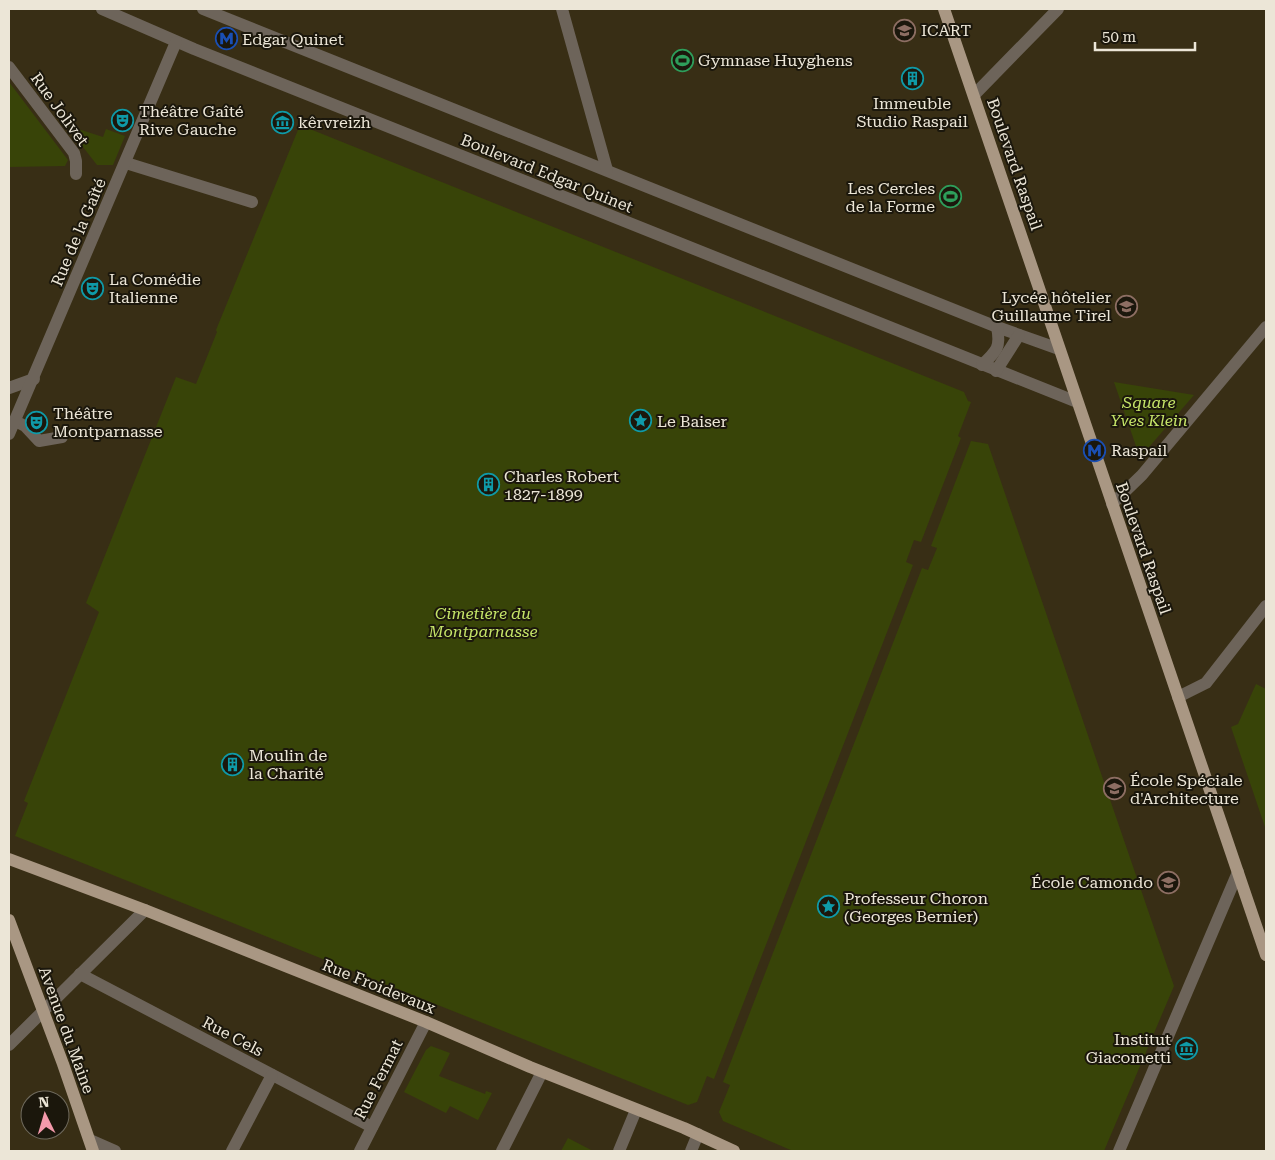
<svg xmlns="http://www.w3.org/2000/svg" width="1275" height="1160" viewBox="0 0 1275 1160" font-family="'Roboto Serif',serif">
	<rect width="100%" height="100%" fill="#382e15"/>
	<g fill="#384408">
		<path d="M9,82L68,160L65,166L9,167Z"/>
		<path d="M66,125L103,137L106,129L125,136L113,165H97Z"/>
		<path d="M300,125L964,392L968,401L971,402L958,436L961,438L921,542L914,540L906,562L913,565L714,1079L707,1076L697,1102L688,1105L15,836L28,803L24,801L99,612L86,603L176,377L196,384L217,332L216,330Z"/>
		<path d="M1114,382L1194,395L1143,454L1138,452Z"/>
		<path d="M971,441L988,444L1174,986L1104,1151H793L723,1121L719,1112L730,1085L723,1082L922,568L928,570L937,548L931,546Z"/>
		<path d="M1256,684L1266,689V830L1231,727L1238,724Z"/>
		<path d="M431,1046L450,1053L439,1076L485,1094L486,1091L492,1093L478,1120L450,1106L446,1113L404,1092L426,1050Z"/>
		<path d="M568,1138L593,1151H561Z"/>
	</g>
	<g fill="none" stroke-linecap="round" stroke-linejoin="round">
		<g stroke="#6d645a" stroke-width="12">
			<path d="M102,9L194,49L1077,402"/>
			<path d="M203,9L997,327L1059,349"/>
			<path d="M562,9L607,170"/>
			<path d="M9,67L74,153L76,161V174"/>
			<path d="M974,95L1058,9"/>
			<path d="M126,163L252,202"/>
			<path d="M982,365C997,351 1001,347 997,327"/>
			<path d="M996,371L1019,335"/>
			<path d="M9,388L34,379"/>
			<path d="M15,421L25,426L39,441L62,437"/>
			<path d="M9,434L176,42"/>
			<path d="M1112,504L1142,475L1266,327"/>
			<path d="M1178,697L1206,683L1266,606"/>
			<path d="M80,974L372,1127"/>
			<path d="M9,1045L145,910"/>
			<path d="M90,1140L115,1151"/>
			<path d="M232,1151L272,1075"/>
			<path d="M360,1151L426,1022"/>
			<path d="M502,1151L542,1072"/>
			<path d="M619,1151L636,1110"/>
			<path d="M691,1151L698,1134"/>
			<path d="M1119,1151L1238,872"/>
		</g>
		<g stroke="#a99783" stroke-width="12">
			<path d="M944,9L1266,955"/>
			<path d="M9,859L145,910L426,1022L530,1067L684,1128L734,1151"/>
			<path d="M9,920L63,1064L93,1151"/>
		</g>
	</g>
	<defs>
		<symbol id="university-ring" viewBox="-11 -11 22 22"><circle r="9.5" fill="#1b170c" stroke="#8d6e63" stroke-width="1.5"/><path d="M0-5L7-2L0 1L-7-2ZM-4 1L0 2.5L4 1V4Q0 6-4 4Z" fill="#8d6e63"/></symbol>
		<symbol id="metro-ring" viewBox="-11 -11 22 22"><circle r="9.5" fill="#1b170c" stroke="#1a4fb4" stroke-width="1.5"/><path d="M-5.5 5V-5H-3L0 0L3-5H5.5V5H3V-.5L0 4L-3-.5V5Z" fill="#1a4fb4"/></symbol>
		<symbol id="stadium-ring" viewBox="-11 -11 22 22"><circle r="9.5" fill="#1b170c" stroke="#2e9e5b" stroke-width="1.5"/><path d="M0-5a6.5 5 0 1 0 0 10a6.5 5 0 1 0 0-10ZM-3.5-1.8h7v3.6h-7Z" fill="#2e9e5b"/></symbol>
		<symbol id="building-ring" viewBox="-11 -11 22 22"><circle r="9.5" fill="#1b170c" stroke="#0f9aa8" stroke-width="1.5"/><path d="M-4-6H4V6H1V3H-1V6H-4ZM-2.5-4.3h1.7v1.8h-1.7ZM.8-4.3h1.7v1.8H.8ZM-2.5-1h1.7V.8h-1.7ZM.8-1h1.7V.8H.8Z" fill="#0f9aa8"/></symbol>
		<symbol id="theatre-ring" viewBox="-11 -11 22 22"><circle r="9.5" fill="#1b170c" stroke="#0f9aa8" stroke-width="1.5"/><path d="M-5-5.5Q0-4 5-5.5V0Q5 5 0 6Q-5 5-5 0ZM-3.3-2.5H-1v1.5H-3.3ZM1-2.5H3.3v1.5H1ZM-2.8 1Q0 5.5 2.8 1Z" fill="#0f9aa8"/></symbol>
		<symbol id="museum-ring" viewBox="-11 -11 22 22"><circle r="9.5" fill="#1b170c" stroke="#0f9aa8" stroke-width="1.5"/><path d="M0-6L6-3V-2H-6V-3ZM-5-1h2V3h-2ZM-1-1h2V3h-2ZM3-1h2V3H3ZM-6 4H6V6H-6Z" fill="#0f9aa8"/></symbol>
		<symbol id="sight-ring" viewBox="-11 -11 22 22"><circle r="9.5" fill="#1b170c" stroke="#0f9aa8" stroke-width="1.5"/><path d="M0-6L1.8-2.2L6-1.7L2.9 1.2L3.7 5.4L0 3.3L-3.7 5.4L-2.9 1.2L-6-1.7L-1.8-2.2Z" fill="#0f9aa8"/></symbol>
	</defs>
	<g fill-rule="evenodd">
		<use href="#university-ring" x="892" y="18" width="25" height="25"/>
		<use href="#metro-ring" x="214" y="26" width="25" height="25"/>
		<use href="#stadium-ring" x="670" y="48" width="25" height="25"/>
		<use href="#building-ring" x="900" y="66" width="25" height="25"/>
		<use href="#theatre-ring" x="110" y="108" width="25" height="25"/>
		<use href="#museum-ring" x="270" y="110" width="25" height="25"/>
		<use href="#stadium-ring" x="938" y="184" width="25" height="25"/>
		<use href="#theatre-ring" x="80" y="276" width="25" height="25"/>
		<use href="#university-ring" x="1114" y="294" width="25" height="25"/>
		<use href="#sight-ring" x="628" y="408" width="25" height="25"/>
		<use href="#theatre-ring" x="24" y="410" width="25" height="25"/>
		<use href="#metro-ring" x="1082" y="438" width="25" height="25"/>
		<use href="#building-ring" x="476" y="472" width="25" height="25"/>
		<use href="#building-ring" x="220" y="752" width="25" height="25"/>
		<use href="#university-ring" x="1102" y="776" width="25" height="25"/>
		<use href="#university-ring" x="1156" y="870" width="25" height="25"/>
		<use href="#sight-ring" x="816" y="894" width="25" height="25"/>
		<use href="#museum-ring" x="1174" y="1036" width="25" height="25"/>
	</g>
	<g text-anchor="middle" stroke-width="4" stroke-linejoin="round" paint-order="stroke">
		<g font-size="16" fill="#ece6d7" stroke="#1b170c" text-anchor="start">
			<text x="921" y="36">ICART</text>
			<text x="242" y="45">Edgar Quinet</text>
			<text x="698" y="66">Gymnase Huyghens</text>
			<text x="912" y="109" text-anchor="middle">Immeuble<tspan x="912" dy="18">Studio Raspail</tspan></text>
			<text x="139" y="117">Théâtre Gaîté<tspan x="139" dy="18">Rive Gauche</tspan></text>
			<text x="298" y="128">kêrvreizh</text>
			<text x="935" y="194" text-anchor="end">Les Cercles<tspan x="935" dy="18">de la Forme</tspan></text>
			<text x="109" y="285">La Comédie<tspan x="109" dy="18">Italienne</tspan></text>
			<text x="1111" y="303" text-anchor="end">Lycée hôtelier<tspan x="1111" dy="18">Guillaume Tirel</tspan></text>
			<text x="53" y="419">Théâtre<tspan x="53" dy="18">Montparnasse</tspan></text>
			<text x="657" y="427">Le Baiser</text>
			<text x="1111" y="456">Raspail</text>
			<text x="504" y="482">Charles Robert<tspan x="504" dy="18">1827-1899</tspan></text>
			<text x="249" y="761">Moulin de<tspan x="249" dy="18">la Charité</tspan></text>
			<text x="1130" y="786">École Spéciale<tspan x="1130" dy="18">d'Architecture</tspan></text>
			<text x="1153" y="888" text-anchor="end">École Camondo</text>
			<text x="844" y="904">Professeur Choron<tspan x="844" dy="18">(Georges Bernier)</tspan></text>
			<text x="1171" y="1045" text-anchor="end">Institut<tspan x="1171" dy="18">Giacometti</tspan></text>
		</g>
		<g font-size="16" fill="#ece6d7" stroke="#1b170c">
			<text transform="translate(60 109) rotate(54)" y="6">Rue Jolivet</text>
			<text transform="translate(1015 164) rotate(71)" y="6">Boulevard Raspail</text>
			<text transform="translate(547 173) rotate(22)" y="6">Boulevard Edgar Quinet</text>
			<text transform="translate(78 232) rotate(-67)" y="6">Rue de la Gaîté</text>
			<text transform="translate(1144 548) rotate(71)" y="6">Boulevard Raspail</text>
			<text transform="translate(379 986) rotate(22)" y="6">Rue Froidevaux</text>
			<text transform="translate(67 1030) rotate(70)" y="6">Avenue du Maine</text>
			<text transform="translate(233 1036) rotate(28)" y="6">Rue Cels</text>
			<text transform="translate(378 1079) rotate(-63)" y="6">Rue Fermat</text>
		</g>
		<g font-size="16" font-style="italic" fill="#c5e468" stroke="#1b170c">
			<text x="1149" y="408">Square<tspan x="1149" dy="18">Yves Klein</tspan></text>
			<text x="483" y="619">Cimetière du<tspan x="483" dy="18">Montparnasse</tspan></text>
		</g>
	</g>
	<rect width="1275" height="1160" fill="none" stroke="#ece6d7" stroke-width="20"/>
	<g transform="translate(45 1115) rotate(355)"><circle r="24" fill="#1b170c" stroke="#6f6a5d"/>
	<path d="M0-4L9 19L0 12L-9 19Z" fill="#f39aab"/>
	<text y="-8" font-size="14" font-weight="bold" text-anchor="middle" fill="#ece6d7">N</text>
	</g>
	<path d="M1095 42v8h100v-8" fill="none" stroke="#ece6d7" stroke-width="2.5"/>
	<text x="1102" y="42" font-size="15" fill="#ece6d7" stroke="#1b170c" stroke-width="4" paint-order="stroke">50 m</text>
</svg>
